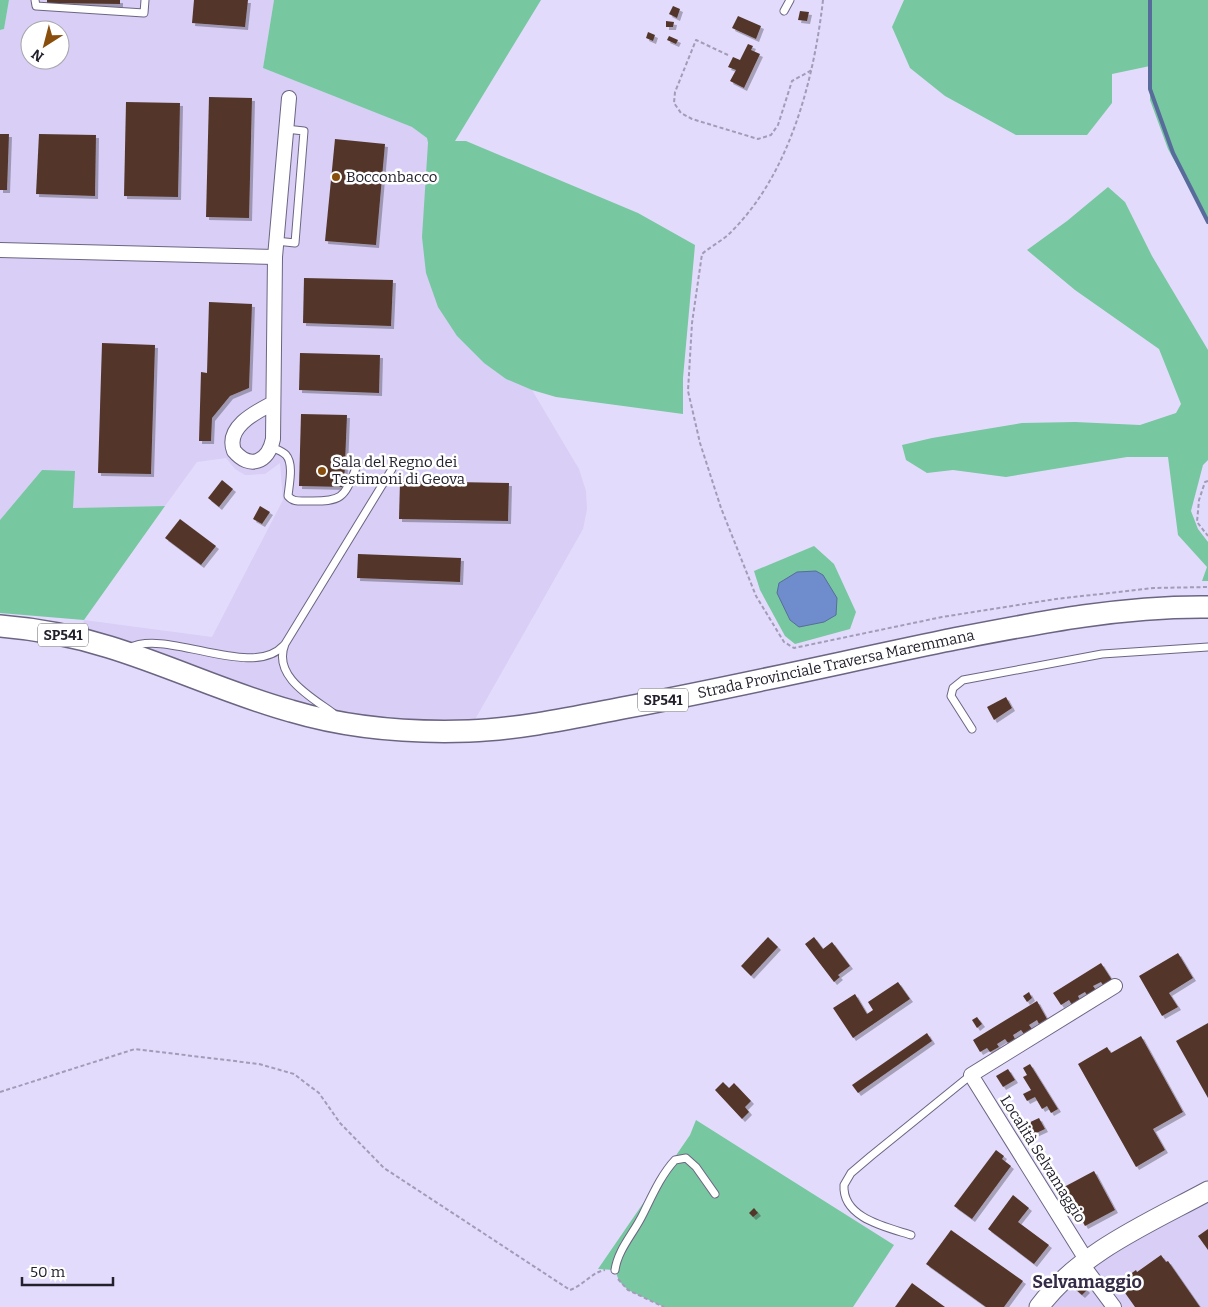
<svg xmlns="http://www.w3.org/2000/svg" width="1208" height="1307" viewBox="0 0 1208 1307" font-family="Bitter,serif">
	<defs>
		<filter id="shadow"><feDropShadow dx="3" dy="3" stdDeviation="0" flood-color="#0004"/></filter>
	</defs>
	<rect width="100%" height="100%" fill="#e3dbfc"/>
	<g fill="#d8cef6" fill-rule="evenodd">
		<path d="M9,0H274L263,68L412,127L427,138L457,336L484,363L506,379L532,390L579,469L586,491L587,509L583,529L473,723L392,721L310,708L82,629L84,620L212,637L283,500L280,463L265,474L245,475L235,469L226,458L197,462L165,506L73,508L42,470L0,520V30L4,29ZM30,30H60V60H30Z"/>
		<path d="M1208,1191V1307H1039L1053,1290Z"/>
	</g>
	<g fill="#77c7a0">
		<path d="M0,0H9L4,29L0,30Z"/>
		<path d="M274,0H541L455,141H466L638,213L695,245L683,378V414L556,397L532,390L506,379L484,363L457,336L438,307L426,273L422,237L428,143L427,138L412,127L263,68Z"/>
		<path d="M904,0H1208V222L1168,149L1150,100V66L1112,74V103L1087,135H1016L945,96L910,68L892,27Z"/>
		<path d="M1108,187L1125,202L1152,256L1208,350V460L1203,465L1191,511L1198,529L1208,542V581H1202L1207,567L1178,535L1168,457H1127L1006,477L953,470L927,473L906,460L902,445L932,438L1022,423L1075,422L1140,425L1176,413L1181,404L1159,349L1075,290L1027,250L1067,221Z"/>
		<path d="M42,470L75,471L73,508L165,506L84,620L0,613V520Z"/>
		<path d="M814,546L834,564L856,612L850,629L795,644L785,636L760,590L754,571Z"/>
		<path d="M696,1120L894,1245L853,1307H664L628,1290L619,1281L615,1270L598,1269L690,1135Z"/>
	</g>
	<path fill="#6f8dcc" stroke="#586c9c" d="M816,571L823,575L837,598L836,615L824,622L799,627L790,620L777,593L779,583L797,572Z"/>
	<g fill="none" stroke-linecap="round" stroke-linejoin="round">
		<path stroke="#586c9c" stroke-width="4" d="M1150,0V89L1173,153L1208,222"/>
	</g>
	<g fill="#53362a" filter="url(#shadow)">
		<path d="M47,0H120V4L47,3Z"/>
		<path d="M194,0H248L245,27L192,23Z"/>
		<path d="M673,6L680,9L677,18L669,14Z"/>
		<path d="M800,11L809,12L807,21L798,20Z"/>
		<path d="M738,16L761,26L756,39L732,28Z"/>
		<path d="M666,21L674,22L673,27H666Z"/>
		<path d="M648,32L655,35L653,41L646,38Z"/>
		<path d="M669,36L678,40L676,44L667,40Z"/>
		<path d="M748,44L753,46L751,50L760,54L744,88L730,81L736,70L728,67L733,57L740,60Z"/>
		<path d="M209,97L252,98L249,218L206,217Z"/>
		<path d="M126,102L180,103L178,197L124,196Z"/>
		<path d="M0,134H9L7,190H0Z"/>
		<path d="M39,134L96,135L95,196L36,194Z"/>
		<path d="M335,139L385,144L376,245L325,241Z"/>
		<path d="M304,278L393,280L391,326L303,323Z"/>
		<path d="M209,302L252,304L249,388L230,396L212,418L211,441H199L201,372L207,373Z"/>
		<path d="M102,343L155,345L151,474L98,473Z"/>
		<path d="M300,353L380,355L379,393L299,390Z"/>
		<path d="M301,414L347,415L344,487L299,486Z"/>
		<path d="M222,480L233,489L219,507L208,498Z"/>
		<path d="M400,481L509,483L508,521L399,519Z"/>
		<path d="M260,506L270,512L262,524L253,519Z"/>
		<path d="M180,519L216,546L201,565L165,538Z"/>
		<path d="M358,554L461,558L460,582L357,578Z"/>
		<path d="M1006,697L1012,708L994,720L987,707Z"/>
		<path d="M768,937L778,947L751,976L741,966Z"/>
		<path d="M814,937L823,949L832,942L850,966L838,975L840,977L834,982L805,944Z"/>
		<path d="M1178,953L1193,978L1169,993L1178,1007L1162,1016L1139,976Z"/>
		<path d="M1101,963L1112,980L1103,985L1101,982L1093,986L1096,990L1087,995L1085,992L1078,996L1080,1000L1072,1005L1069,1000L1061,1005L1053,993Z"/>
		<path d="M898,982L910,999L853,1038L833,1008L855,994L867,1014L873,1010L868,1002Z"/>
		<path d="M1029,992L1032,998L1027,1002L1023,996Z"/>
		<path d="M1037,1001L1047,1019L1039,1024L1037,1020L1029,1025L1032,1029L1024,1034L1021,1030L1013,1035L1015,1039L1008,1043L1005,1039L997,1044L999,1047L990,1052L987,1048L980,1052L973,1040Z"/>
		<path d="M977,1017L982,1024L977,1028L972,1020Z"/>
		<path d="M1208,1023V1098L1176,1041Z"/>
		<path d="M927,1033L932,1041L858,1093L852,1085Z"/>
		<path d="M1141,1036L1183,1112L1153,1129L1165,1150L1136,1167L1078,1064L1107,1047L1111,1053Z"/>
		<path d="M1030,1064L1058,1109L1051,1113L1047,1106L1042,1109L1035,1097L1027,1101L1023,1094L1031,1090L1023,1077L1027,1075L1023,1068Z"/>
		<path d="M1008,1069L1015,1080L1003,1087L996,1076Z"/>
		<path d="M723,1082L729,1088L734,1083L751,1101L745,1107L749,1112L742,1119L715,1090Z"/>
		<path d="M1039,1118L1045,1129L1032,1135L1026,1124Z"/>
		<path d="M996,1150L1004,1156L1002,1159L1011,1166L972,1219L954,1206Z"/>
		<path d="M1094,1171L1115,1210L1085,1226L1064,1187Z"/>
		<path d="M1013,1195L1029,1208L1018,1222L1049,1245L1034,1264L988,1229Z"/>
		<path d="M754,1208L758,1213L753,1217L749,1213Z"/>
		<path d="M1208,1229V1250L1198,1236Z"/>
		<path d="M951,1230L1023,1281L1004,1307H986L926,1264Z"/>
		<path d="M1161,1255L1166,1262L1168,1261L1200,1307H1135L1118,1283L1136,1270L1137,1272Z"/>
		<path d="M912,1283L945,1307H895Z"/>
		<path d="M1081,1284L1087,1290L1082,1295L1076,1290Z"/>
	</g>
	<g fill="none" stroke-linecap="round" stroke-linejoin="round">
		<defs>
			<g id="lane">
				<path d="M35,0L36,6L144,13L145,0"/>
				<path d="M784,11L790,0"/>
				<path d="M276,241L295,243L304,131L286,129"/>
				<path d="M271,447C276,449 282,451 286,455C294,464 289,485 288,496C293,502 299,501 307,501C345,502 344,497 358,463"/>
				<path d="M129,648C166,628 252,680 283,646"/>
				<path d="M333,713C311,697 272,676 285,644L392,469"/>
				<path d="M972,729L951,696L953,688L963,680L1102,654L1208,647"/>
				<path d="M911,1235C886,1227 842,1218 844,1185L851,1173L871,1156L971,1075"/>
				<path d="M615,1270C618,1249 634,1233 643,1214C652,1196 661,1175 675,1160L686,1158L696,1167L715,1194"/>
			</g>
			<g id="street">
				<path d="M0,250L275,257"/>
				<path d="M273,403C256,412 225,427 234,451C250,470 268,462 273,439L275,257L289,98"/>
				<path d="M1087,1261L971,1075L1115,986"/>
				<path d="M1082,1264L1114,1307"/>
			</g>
			<path id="secondary" d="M1039,1307C1080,1252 1149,1223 1208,1191"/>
			<path id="primary" d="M0,626C37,629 74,636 109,647C171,666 229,694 291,711C348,728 409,733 469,731C522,729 576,717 628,707C734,687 839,663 944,641C1032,624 1118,606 1208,607"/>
		</defs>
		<use href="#lane" stroke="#6c6582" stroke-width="9"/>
		<use href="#street" stroke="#6c6582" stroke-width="16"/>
		<use href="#secondary" stroke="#6c6582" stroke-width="21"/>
		<use href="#primary" stroke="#6c6582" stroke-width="24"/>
		<g stroke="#a29cb6" stroke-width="2" stroke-dasharray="4 2.5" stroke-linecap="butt">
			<path d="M823,0C814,79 790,173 732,231C724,240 711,246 702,254L692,323L688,391L700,443L721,508L756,596L784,642L794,648L942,617L1056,599L1154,588L1208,587"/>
			<path d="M728,55L696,40L675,92L674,103L681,113L692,119L758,139L771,135L778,125L792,81L812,70"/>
			<path d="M1208,481L1205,482L1199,500L1197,522L1208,536"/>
			<path d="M0,1092L135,1049L259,1064L294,1074L303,1081L319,1093L340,1123L384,1168L570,1290C584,1285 592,1272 605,1270"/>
			<path d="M618,1279L628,1290L664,1307"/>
		</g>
		<use href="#lane" stroke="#fff" stroke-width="7"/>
		<use href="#street" stroke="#fff" stroke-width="14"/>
		<use href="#secondary" stroke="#fff" stroke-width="19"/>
		<use href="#primary" stroke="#fff" stroke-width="21"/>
	</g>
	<g fill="#8a4e0c" stroke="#fff" stroke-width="2">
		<circle cx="336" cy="177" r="5"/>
		<circle cx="322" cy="471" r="5"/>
	</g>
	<g text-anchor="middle" stroke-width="5" stroke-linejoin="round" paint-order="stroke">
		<g fill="#fff" stroke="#65636b" stroke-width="1">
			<rect x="38" y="623.5" width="50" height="23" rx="4"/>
			<rect x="638" y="688.5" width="50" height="23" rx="4"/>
		</g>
		<g font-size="14" font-weight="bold" fill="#23202c">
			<text x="63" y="640">SP541</text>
			<text x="663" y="705">SP541</text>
		</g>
		<g font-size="15" fill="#23202c" stroke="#fff" text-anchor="start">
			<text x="346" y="182">Bocconbacco</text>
			<text x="332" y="467">Sala del Regno dei<tspan x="332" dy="17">Testimoni di Geova</tspan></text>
		</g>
		<g font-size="15" fill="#23202c" stroke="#fff">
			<text transform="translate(836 664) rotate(-12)" y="5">Strada Provinciale Traversa Maremmana</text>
			<text transform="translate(1043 1159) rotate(58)" y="5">Località Selvamaggio</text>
		</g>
		<g font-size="18" font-weight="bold" fill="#352d47" stroke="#fff">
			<text x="1087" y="1288">Selvamaggio</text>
		</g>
	</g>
	<g transform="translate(45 45) rotate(216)"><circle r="24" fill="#ffffff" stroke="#a7a6ab"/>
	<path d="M0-4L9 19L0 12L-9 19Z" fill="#8a4e0c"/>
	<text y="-8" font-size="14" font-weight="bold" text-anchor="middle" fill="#23202c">N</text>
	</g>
	<path d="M22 1277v8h91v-8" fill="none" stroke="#23202c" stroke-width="2.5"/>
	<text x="30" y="1277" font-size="15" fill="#23202c" stroke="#ffffff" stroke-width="4" paint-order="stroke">50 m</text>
</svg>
